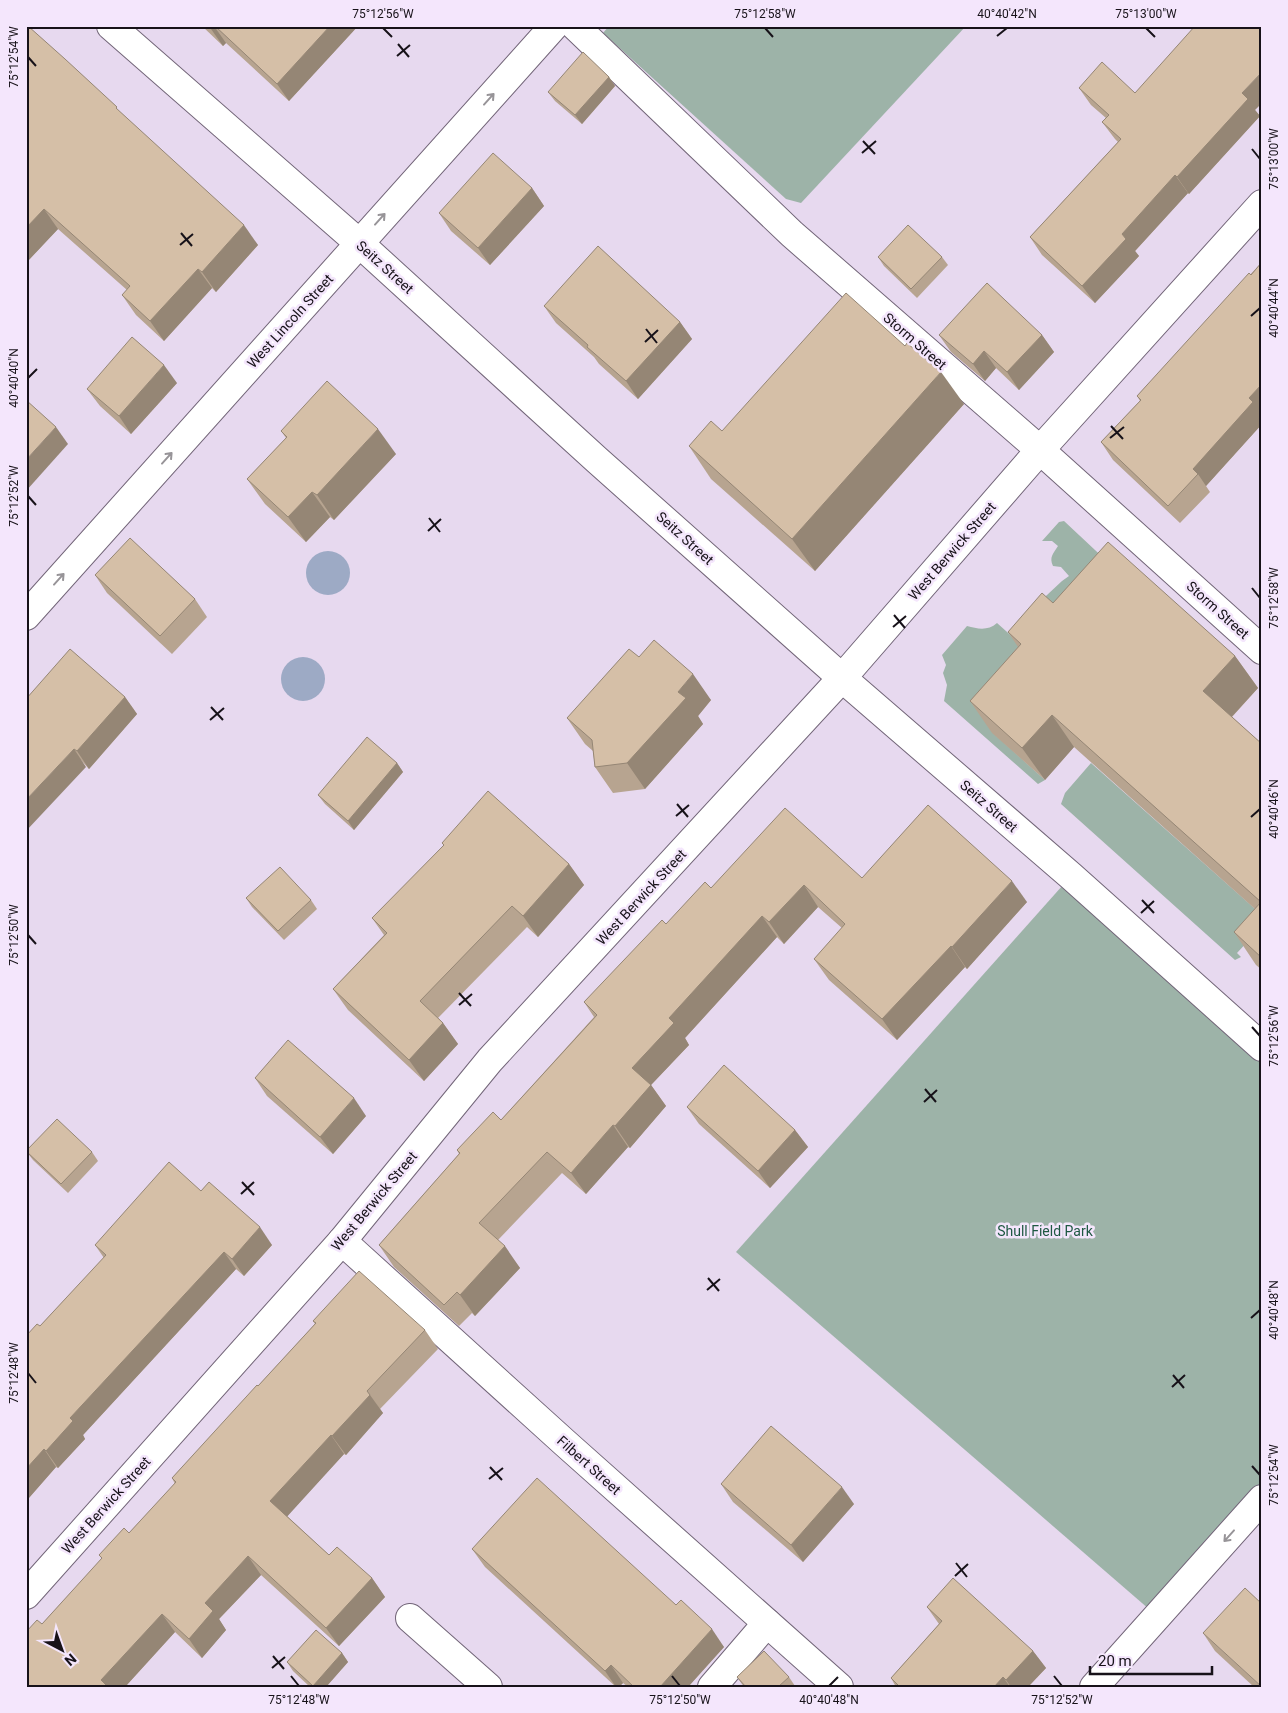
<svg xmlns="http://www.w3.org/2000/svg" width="1288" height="1713" viewBox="0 0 1288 1713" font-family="Roboto,sans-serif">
	<rect width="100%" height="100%" fill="#e7d9ef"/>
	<g fill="#9db3a8">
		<path d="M609,26H966L801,203L786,199L603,33Z"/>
		<path d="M1064,521L1126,579L1076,636L1032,609L1062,581L1069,576L1061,567L1053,566C1049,557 1053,554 1058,546L1052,541H1042L1059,522Z"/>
		<path d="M997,623L1036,658L993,733L1045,780L1038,784L944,701L947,685L943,673L946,665L942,655L967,626C978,629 988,631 997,623Z"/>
		<path d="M1091,763L1262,915V926L1237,953L1241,957L1235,960L1061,804L1065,793Z"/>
		<path d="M1071,876L1262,1047V1499L1157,1616L736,1252Z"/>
	</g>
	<g fill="#9daac5">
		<circle cx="328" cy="573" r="22"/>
		<circle cx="303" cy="679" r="22"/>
	</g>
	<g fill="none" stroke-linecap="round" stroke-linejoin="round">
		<defs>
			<g id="minor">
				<path d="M111,26L359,243L597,460L842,678L1071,876L1262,1047"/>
				<path d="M575,26L792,234L1040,450L1262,650"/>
				<path d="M26,616L554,26"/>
				<path d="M342,1241L565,1443L839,1687"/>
				<path d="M26,1595L342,1241L490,1060L842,678L1040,450L1262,204"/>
				<path d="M410,1618L488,1687"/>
				<path d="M712,1687L767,1623"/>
				<path d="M1094,1687L1262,1499"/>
			</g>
		</defs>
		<use href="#minor" stroke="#726578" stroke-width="30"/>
		<use href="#minor" stroke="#fff" stroke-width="28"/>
	</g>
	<g fill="#b7a490">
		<path d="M26,26L121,113L258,245L216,292L212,288L164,341L136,315L122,295L127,290L58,229L26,263Z"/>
		<path d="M202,26H358L289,101L226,43L223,46Z"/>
		<path d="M609,77L615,86L582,124L555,101L548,92Z"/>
		<path d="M1079,88L1135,93L1255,110L1260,116L1189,194L1188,193L1135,251L1139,256L1095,303L1042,255L1030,237L1118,142L1115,139L1102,122L1106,118L1091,105Z"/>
		<path d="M532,188L544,206L490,265L451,231L439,213Z"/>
		<path d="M878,257H942L948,265L917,298L884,266Z"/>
		<path d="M1262,262V424L1206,486L1210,492L1180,523L1113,460L1101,442L1140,401L1137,396Z"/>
		<path d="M544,306L680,322L692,339L638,399L599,364L594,357L556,323Z"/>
		<path d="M939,335H1042L1054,352L1019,390L996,368L985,381L951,352Z"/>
		<path d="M905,346L964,404L815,571L711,479L689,446Z"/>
		<path d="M177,383L131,434L100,406L87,389Z"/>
		<path d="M281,431L396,454L334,520L330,517L306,542L265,504L247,479L286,438Z"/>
		<path d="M95,575L195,599L207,617L172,654L107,593Z"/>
		<path d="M1053,603L1235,656L1258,688L1232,717L1262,744V970L1256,965L1234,932L1255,909L1074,747L1045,780L992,733L970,701L1018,647L1008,632Z"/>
		<path d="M639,657L711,700L698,716L703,724L645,789L613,793L595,767L593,751L585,744L567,718Z"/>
		<path d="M125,697L137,714L89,769L26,699Z"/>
		<path d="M397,763L403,772L354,830L325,804L318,795Z"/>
		<path d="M442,843L569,864L584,885L538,937L527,927L438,1018L443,1023L458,1044L424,1081L348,1010L333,989L384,935L372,918L444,846Z"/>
		<path d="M862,878L1027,902L967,969L965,967L897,1040L829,980L814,959L842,928L818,907L784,944L777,937L685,1038L689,1045L651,1085L666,1106L630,1148L628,1147L586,1194L562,1173L498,1240L520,1268L475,1316L472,1313L459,1326L394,1267L379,1245L459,1154L457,1150L501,1120L594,1017L584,1002L666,924L711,888Z"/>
		<path d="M246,898L311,900L317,909L284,940L252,907Z"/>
		<path d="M255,1078L366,1116L333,1154L267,1096Z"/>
		<path d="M687,1107L795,1130L808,1147L770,1188L699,1124Z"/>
		<path d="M26,1151L92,1152L98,1161L68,1193L33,1160Z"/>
		<path d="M201,1191L272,1245L244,1276L236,1269L83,1435L85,1439L58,1468L56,1467L28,1499L26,1497V1336L40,1326L104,1258L95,1245Z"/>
		<path d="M313,1321L425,1330L438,1349L380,1409L383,1413L346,1455L344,1454L287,1516L329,1555L372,1578L385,1597L339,1646L261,1575L219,1619L226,1630L202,1658L175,1632L125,1687H26L42,1624L102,1559L99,1555L129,1533L175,1484L172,1478L258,1386L315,1324Z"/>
		<path d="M721,1484L854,1504L803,1562L733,1502Z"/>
		<path d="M472,1549L676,1605L724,1647L688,1687H628L623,1683L619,1687H616L485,1567Z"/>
		<path d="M927,1607L1033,1651L1046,1668L1028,1687H896L891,1678L939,1624Z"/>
		<path d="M1203,1633L1262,1687H1254L1215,1651Z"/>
		<path d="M342,1653L348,1662L326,1687H310L293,1671L287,1662Z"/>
		<path d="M737,1677H789L795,1686L794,1687H744Z"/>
	</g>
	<g fill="#958675">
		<path d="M213,26H214L226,43L223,46L211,29Z"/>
		<path d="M330,26H358L289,101L277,84Z"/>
		<path d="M1262,72V103L1255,110L1260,116L1189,194L1177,177L1242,93Z"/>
		<path d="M609,77L615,86L582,124L575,115Z"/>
		<path d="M1175,175L1188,193L1135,251L1139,256L1095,303L1082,286L1122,234Z"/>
		<path d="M532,188L544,206L490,265L478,248Z"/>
		<path d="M44,209L58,229L26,263V228Z"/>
		<path d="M244,225L258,245L216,292L202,272Z"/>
		<path d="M198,269L212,288L164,341L150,321Z"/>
		<path d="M680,322L692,339L638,399L626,381Z"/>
		<path d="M1042,335L1054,352L1019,390L1007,372Z"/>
		<path d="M984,351L996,368L985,381L973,364Z"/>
		<path d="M164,365L177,383L131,434L119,416Z"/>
		<path d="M941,372L964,404L815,571L792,539Z"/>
		<path d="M1262,384V424L1206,486L1198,474L1193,469L1249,398Z"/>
		<path d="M56,427L68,444L26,491V460Z"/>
		<path d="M378,429L396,454L334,520L317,495Z"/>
		<path d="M312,492L330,517L306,542L288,517Z"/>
		<path d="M1235,656L1258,688L1226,723L1203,691Z"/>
		<path d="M693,674L711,700L698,716L703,724L645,789L627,763L678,692Z"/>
		<path d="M125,697L137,714L89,769L77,751Z"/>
		<path d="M1052,715L1074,747L1045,780L1022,748Z"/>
		<path d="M74,749L86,767L26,831V800Z"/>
		<path d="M397,763L403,772L354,830L348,821Z"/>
		<path d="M569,864L584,885L538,937L523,916Z"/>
		<path d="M1012,881L1027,902L967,969L952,947Z"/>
		<path d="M804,885L818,907L784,944L769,922Z"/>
		<path d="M762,916L777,937L685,1038L689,1045L651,1085L666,1106L630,1148L615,1126L632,1068L669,1018Z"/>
		<path d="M951,946L965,967L897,1040L882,1019Z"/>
		<path d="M443,1023L458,1044L424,1081L409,1060Z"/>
		<path d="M354,1098L366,1116L333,1154L320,1137Z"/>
		<path d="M613,1125L628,1147L586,1194L571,1173Z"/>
		<path d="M795,1130L808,1147L770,1188L758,1171Z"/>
		<path d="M260,1227L272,1245L244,1276L232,1259Z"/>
		<path d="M505,1246L520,1268L475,1316L460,1295Z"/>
		<path d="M224,1252L236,1269L83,1435L85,1439L58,1468L46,1451L70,1418Z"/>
		<path d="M370,1395L383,1413L346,1455L332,1436Z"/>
		<path d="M331,1435L344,1454L284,1520L270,1501Z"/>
		<path d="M44,1449L56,1467L28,1499L26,1497V1469Z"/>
		<path d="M842,1487L854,1504L803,1562L791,1545Z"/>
		<path d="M248,1556L261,1575L219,1619L226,1630L202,1658L189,1639L205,1603Z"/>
		<path d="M372,1578L385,1597L339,1646L326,1628Z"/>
		<path d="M162,1614L175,1632L125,1687H105L101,1680Z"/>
		<path d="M712,1629L724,1647L688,1687H660Z"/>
		<path d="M1033,1651L1046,1668L1028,1687H1011L1006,1680Z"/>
		<path d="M342,1653L348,1662L326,1687H313V1686Z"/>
		<path d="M611,1665L623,1683L619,1687H616L605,1671Z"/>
		<path d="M1003,1677L1010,1687H994Z"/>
	</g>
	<g fill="#d5bfa7" stroke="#958675">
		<path d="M26,26H28L65,59L117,107L116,108L244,225L202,272L198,269L150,321L122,295L130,286L44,209L26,228Z"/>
		<path d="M215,26H330L277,84Z"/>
		<path d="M1195,26H1262V72L1242,93L1248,99L1177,177L1175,175L1122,234L1126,239L1082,286L1030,237L1121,139L1102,122L1109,115L1079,88L1102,62L1135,93Z"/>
		<path d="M583,52L609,77L575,115L548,92Z"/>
		<path d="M493,153L532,188L478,248L439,213Z"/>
		<path d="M908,225L942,257L911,289L878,257Z"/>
		<path d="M598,246L680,322L626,381L587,347L588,345L544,306Z"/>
		<path d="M1262,262V384L1249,398L1253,402L1193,469L1198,474L1168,506L1101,442L1141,400L1137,396L1249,273L1251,275Z"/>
		<path d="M987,283L1042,335L1007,372L984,351L973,364L939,335Z"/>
		<path d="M846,293L905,346L907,343L941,372L792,539L689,446L711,421L722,431Z"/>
		<path d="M132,337L164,365L119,416L87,389Z"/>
		<path d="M327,381L378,429L317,495L312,492L288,517L247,479L287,437L281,431Z"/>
		<path d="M26,400L56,427L26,460Z"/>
		<path d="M130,538L195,599L160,636L95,575Z"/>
		<path d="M1108,542L1235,656L1203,691L1262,744V958L1234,932L1261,902L1052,715L1022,748L970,701L1021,644L1008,632L1042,593L1053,603Z"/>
		<path d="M654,640L693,674L678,692L686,698L627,763L595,767L592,740L567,718L629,649L639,657Z"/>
		<path d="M70,649L125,697L77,751L74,749L26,800V699Z"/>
		<path d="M367,737L397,763L348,821L318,795Z"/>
		<path d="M488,791L569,864L523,916L512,906L420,1001L443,1023L409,1060L333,989L387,933L372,918L444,845L442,843Z"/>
		<path d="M928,805L1012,881L952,947L951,946L882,1019L814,959L845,924L804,885L769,922L762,916L669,1018L674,1023L632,1068L651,1085L615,1126L613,1125L571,1173L547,1152L479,1223L505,1246L460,1295L457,1292L444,1305L379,1245L460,1153L457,1150L493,1112L501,1120L597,1015L584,1002L662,920L666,924L705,882L711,888L785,808L862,878Z"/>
		<path d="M280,867L311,900L278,931L246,898Z"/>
		<path d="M288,1040L354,1098L320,1137L255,1078Z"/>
		<path d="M724,1065L795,1130L758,1171L687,1107Z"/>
		<path d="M57,1119L92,1152L61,1184L26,1151Z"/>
		<path d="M169,1162L201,1191L209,1182L260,1227L232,1259L224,1252L70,1418L73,1421L46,1451L44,1449L26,1469V1336L37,1324L40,1326L106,1255L95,1245Z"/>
		<path d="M359,1271L425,1330L367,1391L370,1395L332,1436L331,1435L270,1501L329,1555L337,1547L372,1578L326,1628L248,1556L205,1603L213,1611L189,1639L162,1614L101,1680L108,1687H26V1632L37,1620L42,1624L102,1558L99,1555L124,1528L129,1533L176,1482L172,1478L257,1385L258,1386L316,1323L313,1321Z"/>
		<path d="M771,1426L842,1487L791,1545L721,1484Z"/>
		<path d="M537,1478L676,1605L681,1600L712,1629L660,1687H634L611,1665L605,1671L472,1549Z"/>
		<path d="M953,1578L1033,1651L1006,1680L1003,1677L994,1687H900L891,1678L942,1621L927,1607Z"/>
		<path d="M1245,1588L1262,1604V1687L1203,1633Z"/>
		<path d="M316,1630L342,1653L313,1686L287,1662Z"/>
		<path d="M764,1651L789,1677L778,1687H746L737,1677Z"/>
	</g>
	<defs><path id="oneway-shaft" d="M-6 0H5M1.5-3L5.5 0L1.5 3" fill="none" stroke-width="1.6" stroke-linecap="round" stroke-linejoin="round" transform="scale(1.25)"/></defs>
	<g stroke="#979498">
		<use href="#oneway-shaft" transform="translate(489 99) rotate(-48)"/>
		<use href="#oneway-shaft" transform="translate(380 219) rotate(-48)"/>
		<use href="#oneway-shaft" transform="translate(167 458) rotate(-48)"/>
		<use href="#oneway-shaft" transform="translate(59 579) rotate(-48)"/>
		<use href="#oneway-shaft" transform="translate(1229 1536) rotate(132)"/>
	</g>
	<path fill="none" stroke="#171219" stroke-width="2" d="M383,28L392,37M765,28L773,37M1146,28L1155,37M997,36L1007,28M398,44L409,57M397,56L410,45M28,57L36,66M863,141L875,154M1252,149L1260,159M862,153L876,141M181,233L192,246M180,245L193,234M1251,316L1260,308M646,329L657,343M645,342L658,330M28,378L37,369M1111,426L1123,439M1110,438L1124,427M28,496L36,505M429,518L440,532M428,531L441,519M1252,588L1260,598M894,615L905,628M893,627L906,616M211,707L223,720M210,720L224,708M677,804L688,817M676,816L689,805M1251,817L1260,809M1142,900L1154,913M1141,913L1154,901M28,935L36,944M459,993L471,1006M459,1005L472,994M1252,1027L1260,1036M925,1089L936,1102M924,1102L937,1090M242,1182L254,1195M241,1194L254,1182M708,1278L719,1291M707,1290L720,1279M1251,1318L1260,1310M28,1373L36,1383M1173,1375L1184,1388M1172,1387L1185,1375M1252,1466L1260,1475M490,1467L502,1480M489,1479L503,1468M956,1563L967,1577M955,1576L968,1564M273,1656L284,1669M272,1668L285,1657M291,1676L299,1686M672,1676L680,1686M1054,1676L1062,1686M829,1686L838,1677"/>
	<g text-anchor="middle" stroke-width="5" stroke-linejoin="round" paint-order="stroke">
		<g font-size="14" fill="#171219" stroke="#f4e6fc">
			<text transform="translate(385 267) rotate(42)" y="5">Seitz Street</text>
			<text transform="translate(290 321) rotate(-48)" y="5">West Lincoln Street</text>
			<text transform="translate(915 341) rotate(41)" y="5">Storm Street</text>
			<text transform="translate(685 538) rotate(42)" y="5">Seitz Street</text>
			<text transform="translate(952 551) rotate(-49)" y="5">West Berwick Street</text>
			<text transform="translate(1218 610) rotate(42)" y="5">Storm Street</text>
			<text transform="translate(989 806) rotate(41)" y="5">Seitz Street</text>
			<text transform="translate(641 897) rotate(-47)" y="5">West Berwick Street</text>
			<text transform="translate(374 1201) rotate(-50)" y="5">West Berwick Street</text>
			<text transform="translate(589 1465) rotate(42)" y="5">Filbert Street</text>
			<text transform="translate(106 1505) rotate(-48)" y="5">West Berwick Street</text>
		</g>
		<g font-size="14" fill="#1e5842" stroke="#f4e6fc">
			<text x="1045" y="1236">Shull Field Park</text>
		</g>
	</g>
	<rect width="1288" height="1713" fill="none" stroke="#f4e6fc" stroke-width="55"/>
	<g transform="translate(62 1650) rotate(139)" stroke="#f4e6fc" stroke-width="4" paint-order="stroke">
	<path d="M0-4L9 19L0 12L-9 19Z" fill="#171219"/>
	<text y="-8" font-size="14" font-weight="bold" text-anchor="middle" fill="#171219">N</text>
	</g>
	<path d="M1090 1666v8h122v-8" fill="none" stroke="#171219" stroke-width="2.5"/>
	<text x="1098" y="1666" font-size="15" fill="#171219" stroke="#f4e6fc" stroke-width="4" paint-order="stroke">20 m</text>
	<rect x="28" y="28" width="1232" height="1658" fill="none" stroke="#171219" stroke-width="2"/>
	<g font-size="12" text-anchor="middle" fill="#171219">
		<text x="383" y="18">75°12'56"W</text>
		<text x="765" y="18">75°12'58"W</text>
		<text x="1007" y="18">40°40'42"N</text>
		<text x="1146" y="18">75°13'00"W</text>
		<text transform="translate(14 57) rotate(-90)" y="4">75°12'54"W</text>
		<text transform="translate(1274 159) rotate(-90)" y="4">75°13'00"W</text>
		<text transform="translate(1274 308) rotate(-90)" y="4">40°40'44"N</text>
		<text transform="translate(14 378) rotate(-90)" y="4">40°40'40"N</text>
		<text transform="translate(14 496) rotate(-90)" y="4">75°12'52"W</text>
		<text transform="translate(1274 598) rotate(-90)" y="4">75°12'58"W</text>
		<text transform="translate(1274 809) rotate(-90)" y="4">40°40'46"N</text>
		<text transform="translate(14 935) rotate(-90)" y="4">75°12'50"W</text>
		<text transform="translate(1274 1036) rotate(-90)" y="4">75°12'56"W</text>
		<text transform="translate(1274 1310) rotate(-90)" y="4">40°40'48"N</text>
		<text transform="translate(14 1373) rotate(-90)" y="4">75°12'48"W</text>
		<text transform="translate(1274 1475) rotate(-90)" y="4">75°12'54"W</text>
		<text x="299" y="1704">75°12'48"W</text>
		<text x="680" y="1704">75°12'50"W</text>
		<text x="829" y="1704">40°40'48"N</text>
		<text x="1062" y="1704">75°12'52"W</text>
	</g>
</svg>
